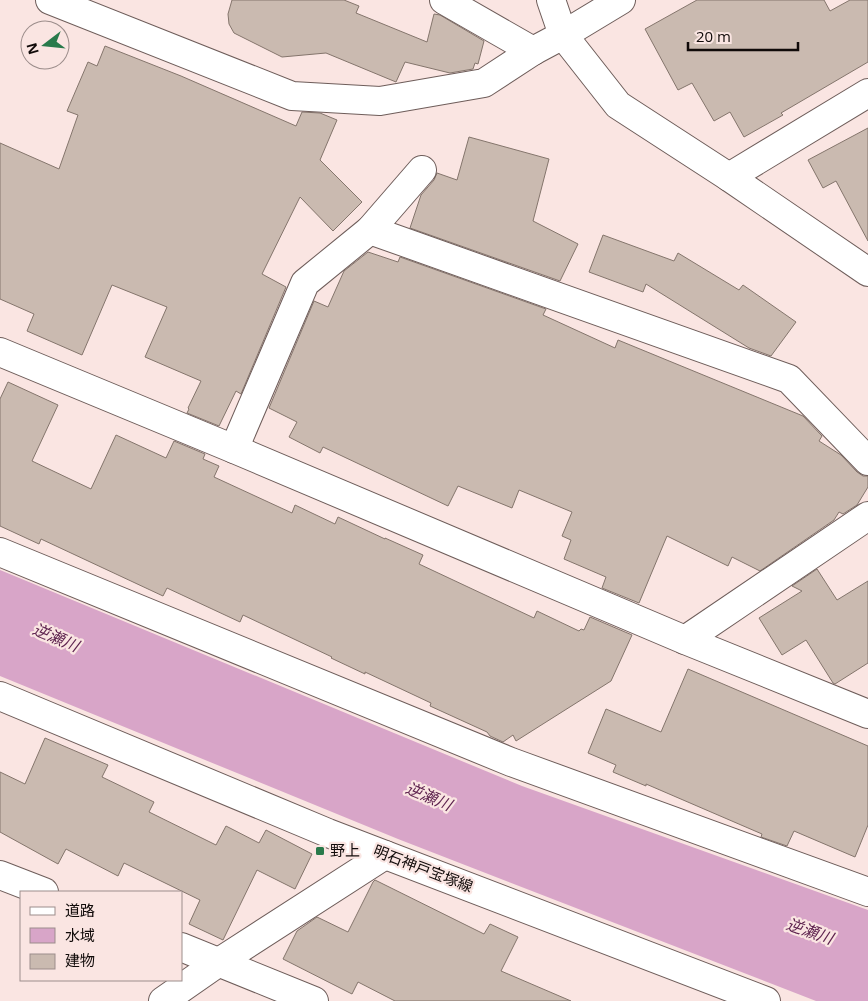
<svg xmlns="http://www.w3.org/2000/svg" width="868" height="1001" viewBox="0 0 868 1001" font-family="'Open Sans','Noto Sans JP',sans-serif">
	<rect width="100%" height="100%" fill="#fae5e2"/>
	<path fill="#d8a5c8" d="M0,570L522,786L868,910V1001H816L398,839L0,676Z"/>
	<g fill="#cabab0" stroke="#84756c">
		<path d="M232,0H344L359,6L356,13L427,42L434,14L440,15L484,41L478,64L475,63L473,69L450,73L405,62L396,82L326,53L282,57L234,33L229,24L228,14Z"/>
		<path d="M697,0H824L830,11L850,0H868V62L781,113L783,115L744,137L730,112L714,121L692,83L678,90L645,29Z"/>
		<path d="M105,46L181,76L296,126L302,112L320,113L337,120L320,160L362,202L333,231L300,197L262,274L286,287L241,394L236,391L219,426L187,413L189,409L188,408L201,381L145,357L167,307L112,285L82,355L27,331L34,314L0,299V143L59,169L78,115L67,111L88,62L97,66Z"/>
		<path d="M868,128V241L836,181L823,188L808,160Z"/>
		<path d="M469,137L549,159L533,221L578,244L560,281L410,228L421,195L434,180L437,173L457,180Z"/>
		<path d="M603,235L674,261L678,253L739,290L743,285L796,322L771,356L749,348L646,284L643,292L589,272Z"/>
		<path d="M368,252L398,262L400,257L546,309L543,315L615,348L618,340L803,416L822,436L819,441L841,455L857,472L863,476H868V487L857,505L843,514L839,512L834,520L760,571L732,557L728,566L667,536L639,603L602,588L606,577L564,559L571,540L562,536L572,512L519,490L512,508L458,486L448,506L323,447L320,453L289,437L297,422L269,408L314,301L328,307L344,271Z"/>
		<path d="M8,382L58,405L32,461L91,489L116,435L166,458L174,441L205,454L203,459L219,466L214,477L292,513L295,505L335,524L338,517L385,539V538L423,555L419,564L534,618L537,611L579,631L581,629L584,630L590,617L632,635L611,681L516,741L513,735L503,742L490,736L487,732L430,706L431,703L365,672V674L331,658L332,657L243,615L240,622L167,588L163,596L41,539L39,544L0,526V399Z"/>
		<path d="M817,569L837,600L868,581V663L835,684L833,683L806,640L782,655L759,618L802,591L792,586Z"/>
		<path d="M688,669L868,746V825L855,857L794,831L787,846L761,837L762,834L646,784V786L613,772L616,765L588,753L606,709L661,732Z"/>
		<path d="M45,738L108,765L102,777L154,802L149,812L216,845L226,826L259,843L266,830L312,854L295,889L257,870L223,940L189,924L200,900L124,863L118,876L66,849L58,864L0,832V772L25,784Z"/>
		<path d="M375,880L484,934L490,924L518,937L501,971L571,1001H395L358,982L352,994L283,959L297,931L317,917L348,932L373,882Z"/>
	</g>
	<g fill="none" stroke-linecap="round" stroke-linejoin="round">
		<defs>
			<g id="minor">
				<path d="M50,0L292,96L380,101L484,83L533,51L563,35L621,0"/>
				<path d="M444,0L533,51"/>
				<path d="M551,0L563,35L618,105L729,177L868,272"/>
				<path d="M729,177L868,93"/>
				<path d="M370,230L789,379L868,461"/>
				<path d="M0,352L234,449L685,640L868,714"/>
				<path d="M234,449L305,283L370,230L422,170"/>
				<path d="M0,552L511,762L868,892"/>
				<path d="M685,640L868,516"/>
				<path d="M0,875L44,892"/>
				<path d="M181,947L314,1001"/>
				<path d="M163,1001L219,962L385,855"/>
			</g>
			<path id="major" d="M0,696L328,833L766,1001"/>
		</defs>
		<use href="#minor" stroke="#6e5d5a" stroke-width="30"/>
		<use href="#major" stroke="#6e5d5a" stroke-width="30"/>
		<use href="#minor" stroke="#fff" stroke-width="28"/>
		<use href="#major" stroke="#fff" stroke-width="28"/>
	</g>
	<rect fill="#297a4b" stroke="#fae5e2" stroke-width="2" x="315" y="846" width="10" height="10" rx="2.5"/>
	<g text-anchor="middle" stroke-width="4.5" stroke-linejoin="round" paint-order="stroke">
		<g font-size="15" fill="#100a09" stroke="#fae5e2" text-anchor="start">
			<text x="330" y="856">野上</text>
		</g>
		<g font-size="15" fill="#100a09" stroke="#fae5e2">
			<text transform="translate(423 869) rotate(21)" y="5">明石神戸宝塚線</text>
		</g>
		<g font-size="16" font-style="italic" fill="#5b1f4c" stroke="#fae5e2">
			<text transform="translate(56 637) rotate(23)" y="6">逆瀬川</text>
			<text transform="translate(429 796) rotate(23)" y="6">逆瀬川</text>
			<text transform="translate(810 931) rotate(19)" y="6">逆瀬川</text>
		</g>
	</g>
	<rect x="20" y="891" width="162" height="90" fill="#fae5e2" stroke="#9c8d8b"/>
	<rect x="30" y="907" width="25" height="8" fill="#ffffff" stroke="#9c8d8b"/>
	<text x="65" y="916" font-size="15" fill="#100a09">道路</text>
	<rect x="30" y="928" width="25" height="15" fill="#d8a5c8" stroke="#9c8d8b"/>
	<text x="65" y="941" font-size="15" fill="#100a09">水域</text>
	<rect x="30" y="954" width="25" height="15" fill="#cabab0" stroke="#9c8d8b"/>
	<text x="65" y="966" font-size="15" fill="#100a09">建物</text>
	<g transform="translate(45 45) rotate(254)"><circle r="24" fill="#fae5e2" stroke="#9c8d8b"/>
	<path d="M0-4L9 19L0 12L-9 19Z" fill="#297a4b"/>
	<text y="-8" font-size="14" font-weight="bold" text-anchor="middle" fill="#100a09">N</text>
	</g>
	<path d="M688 42v8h110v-8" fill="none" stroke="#100a09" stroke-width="2.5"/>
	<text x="696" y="42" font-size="15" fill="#100a09" stroke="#fae5e2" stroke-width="4" paint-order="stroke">20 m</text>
</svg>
